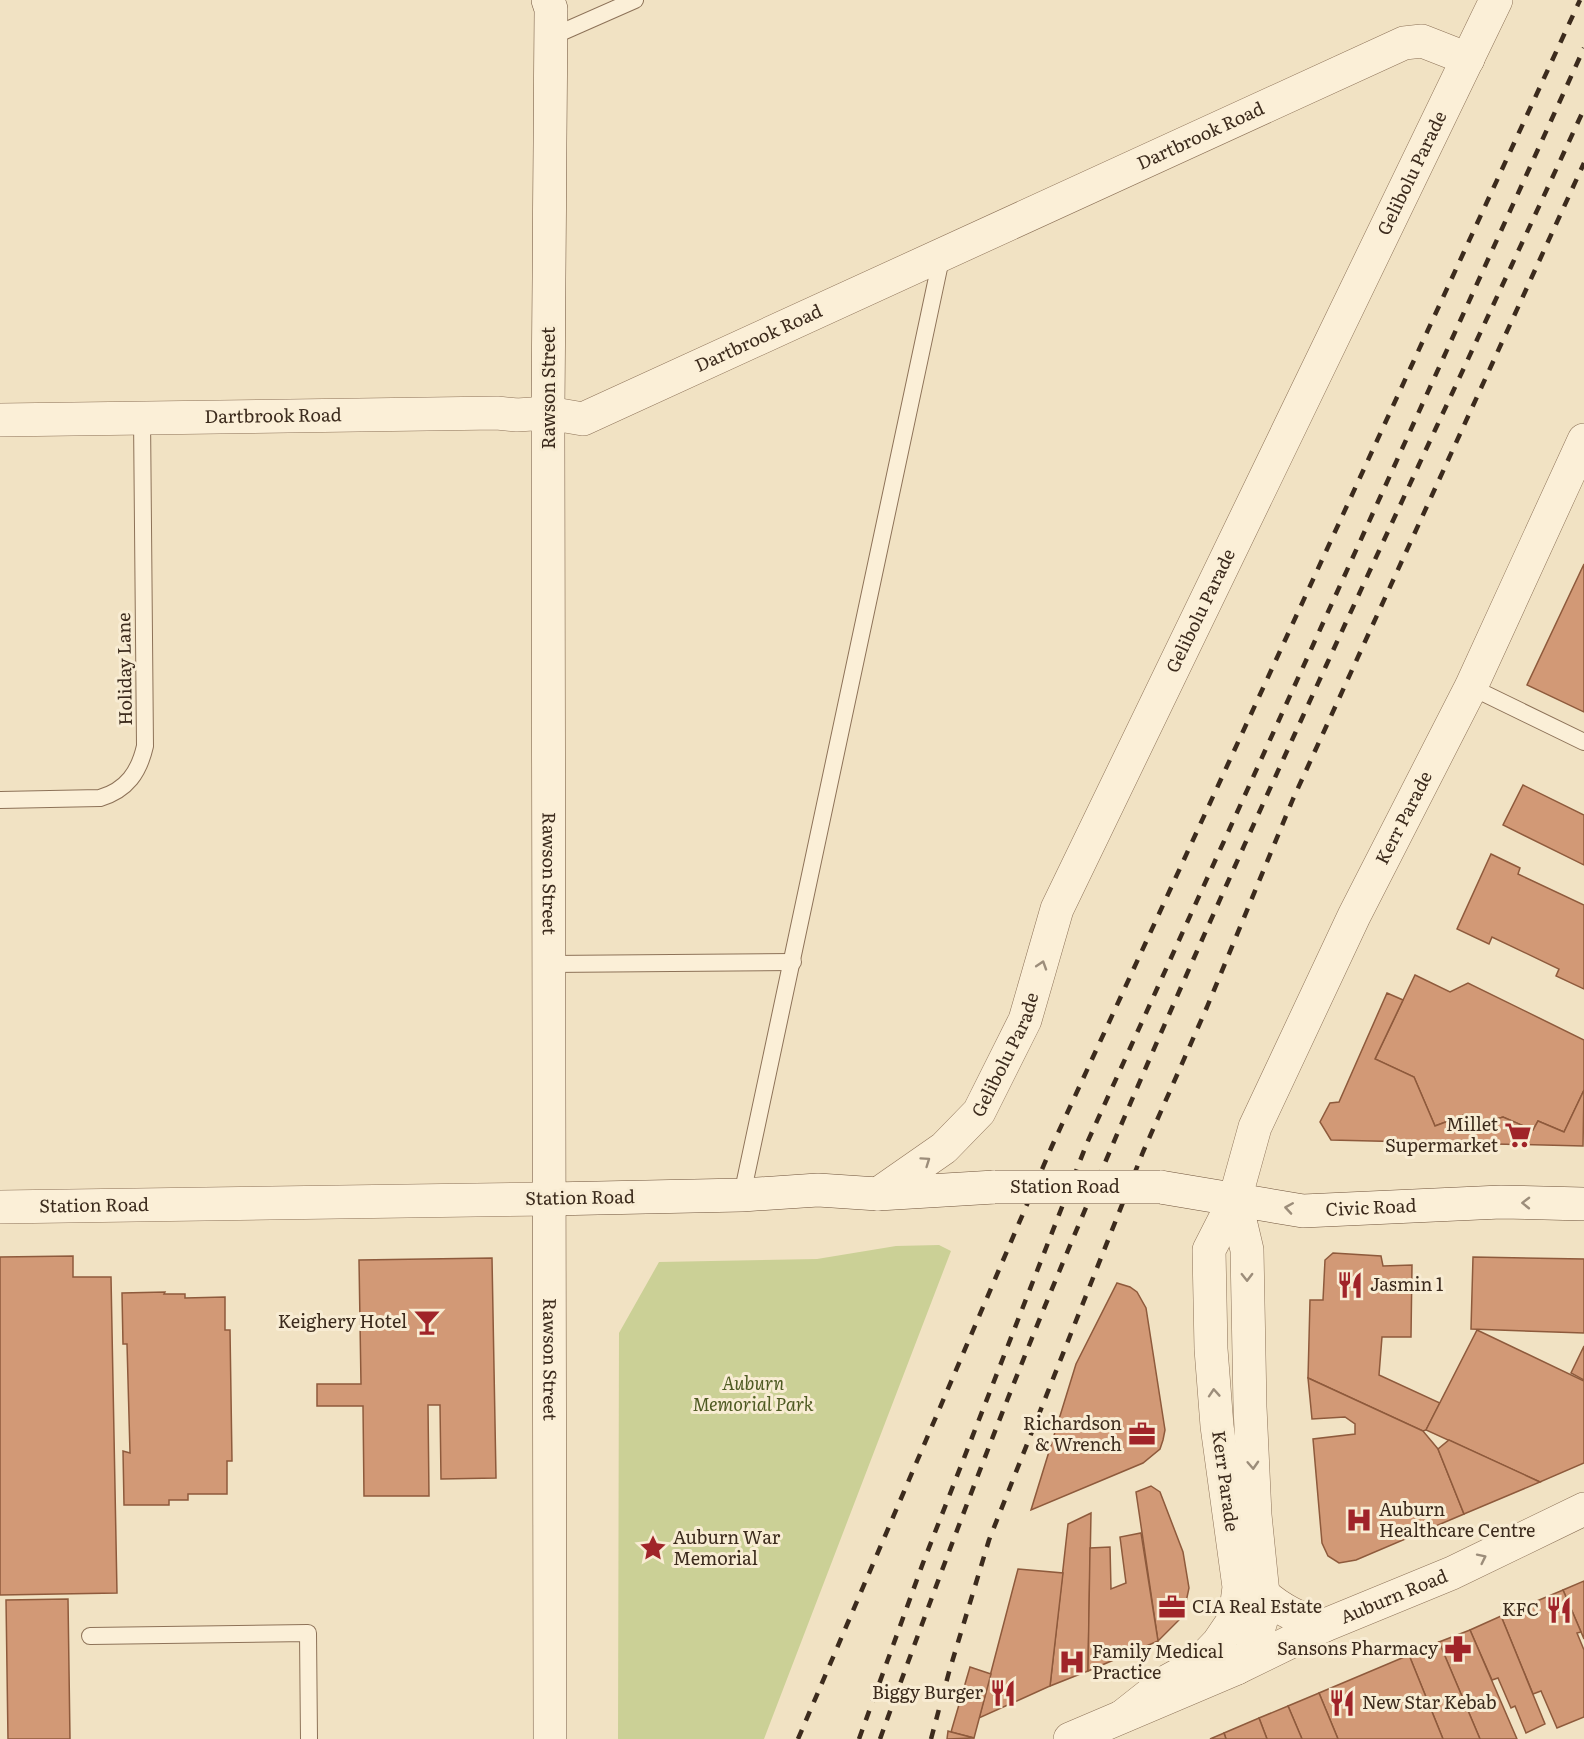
<svg xmlns="http://www.w3.org/2000/svg" width="1584" height="1739" viewBox="0 0 1584 1739" font-family="Literata,serif">
	<rect width="100%" height="100%" fill="#f1e2c3"/>
	<path fill="#cbd096" d="M939,1245L951,1251L764,1739H618L619,1333L659,1262L817,1259L896,1246Z"/>
	<g fill="#d29976" stroke="#8e5a3c" stroke-width="1.5">
		<path d="M1584,564V712L1527,685Z"/>
		<path d="M1523,785L1584,815V865L1503,825Z"/>
		<path d="M1491,854L1520,868L1518,874L1584,905V989L1556,976L1559,969L1492,937L1489,944L1457,929Z"/>
		<path d="M1415,975L1450,992L1468,983L1584,1040V1090L1564,1132L1538,1121L1533,1130L1503,1117L1473,1126L1467,1114L1435,1126L1414,1077L1375,1059Z"/>
		<path d="M1387,993L1403,1000L1375,1059L1414,1077L1435,1126L1467,1114L1473,1126L1503,1117L1533,1130L1538,1121L1564,1132L1584,1090L1583,1146L1331,1140L1320,1122L1330,1103L1339,1102Z"/>
		<path d="M1333,1253L1381,1256L1383,1266L1412,1265L1411,1337H1382L1379,1375L1440,1403L1426,1430L1423,1431L1308,1378L1310,1300H1323L1325,1260Z"/>
		<path d="M73,1256V1277H111L117,1593L0,1595V1257Z"/>
		<path d="M1473,1257L1584,1259V1333L1471,1329Z"/>
		<path d="M492,1258L496,1478L441,1479L440,1405H428L429,1496H364L363,1406H317V1384H361L359,1260Z"/>
		<path d="M1117,1283L1130,1287L1137,1292L1146,1308L1165,1430L1163,1440L1160,1449L1143,1463L1031,1510L1076,1364Z"/>
		<path d="M165,1292L164,1294H185V1298L225,1297V1330H230L232,1461H227V1494H188V1500H169V1505H124L123,1451L130,1453L127,1344H123L122,1293Z"/>
		<path d="M1477,1330L1584,1381V1463L1540,1482L1426,1430Z"/>
		<path d="M1584,1346V1380L1571,1373Z"/>
		<path d="M1308,1378L1423,1431L1438,1449L1464,1514L1356,1560L1339,1563L1328,1556L1322,1543L1313,1439L1355,1434V1424L1345,1417L1312,1419Z"/>
		<path d="M1449,1440L1540,1482L1464,1514L1438,1449Z"/>
		<path d="M1151,1486L1160,1492L1183,1552L1189,1588L1183,1616L1158,1641L1136,1492Z"/>
		<path d="M1091,1513L1088,1671L1050,1686L1068,1524Z"/>
		<path d="M1141,1533L1158,1641L1088,1671L1090,1548L1110,1547L1111,1589L1126,1583L1120,1537Z"/>
		<path d="M1018,1569L1063,1573L1050,1686L979,1718Z"/>
		<path d="M1584,1581V1639L1563,1590Z"/>
		<path d="M1563,1590L1581,1632L1577,1633L1584,1650V1717L1557,1728L1541,1691L1533,1694L1501,1616Z"/>
		<path d="M68,1599L70,1739H8L6,1600Z"/>
		<path d="M1501,1616L1545,1724L1526,1733L1515,1706L1511,1708L1498,1678L1492,1680L1470,1630Z"/>
		<path d="M1470,1630L1517,1739H1480L1439,1642Z"/>
		<path d="M1439,1642L1480,1739H1443L1409,1655Z"/>
		<path d="M1409,1655L1443,1739H1338L1319,1693Z"/>
		<path d="M970,1667L991,1674L974,1738L951,1732Z"/>
		<path d="M1319,1693L1338,1739H1302L1288,1706Z"/>
		<path d="M1288,1706L1302,1739H1267L1259,1718Z"/>
		<path d="M1259,1718L1267,1739H1226L1224,1733Z"/>
		<path d="M948,1731L951,1732L974,1738L947,1739Z"/>
		<path d="M1224,1733L1226,1739H1210Z"/>
	</g>
	<g fill="none" stroke-linecap="round" stroke-linejoin="round">
		<defs>
			<g id="lane">
				<path d="M551,37L635,0"/>
				<path d="M1471,687L1584,742"/>
				<path d="M0,800L100,798C127,790 139,772 145,746L142,417"/>
				<path d="M549,964L793,962"/>
				<path d="M742,1195L942,254"/>
				<path d="M90,1636L308,1633L309,1739"/>
			</g>
			<g id="street">
				<path id="s1" d="M0,420L497,413L517,415L548,413L583,419L1404,43L1422,41L1468,59"/>
				<path id="s2" d="M878,1194L944,1148L979,1112L1025,1020L1057,909L1496,0"/>
				<path d="M1235,1199L1247,1250L1250,1407L1255,1515L1263,1594V1614L1255,1641L1251,1653L1237,1668"/>
				<path id="s3" d="M0,1207L550,1199"/>
				<path d="M1263,1594C1282,1611 1299,1618 1323,1626"/>
				<path id="s4" d="M1123,1716L1166,1682L1197,1665L1218,1643L1235,1618L1239,1587L1217,1426L1211,1349L1209,1250L1235,1199L1255,1127L1354,916L1471,687L1584,440"/>
				<path id="s5" d="M1070,1739L1237,1668L1323,1626L1452,1573L1584,1509"/>
			</g>
			<g id="secondary">
				<path id="s6" d="M548,0L551,9L548,413L550,1739"/>
				<path id="s7" d="M1160,1187L1303,1211L1501,1202L1584,1204"/>
				<path d="M550,1199L742,1195L818,1190L878,1194L995,1187"/>
			</g>
		</defs>
		<use href="#lane" stroke="#8d7258" stroke-width="18"/>
		<use href="#street" stroke="#8d7258" stroke-width="34"/>
		<use href="#secondary" stroke="#6f533b" stroke-width="34"/>
		<use href="#lane" stroke="#fbefd7" stroke-width="16"/>
		<use href="#street" stroke="#fbefd7" stroke-width="33"/>
		<use href="#secondary" stroke="#fbefd7" stroke-width="33"/>
		<g stroke="#3c2b1d" stroke-width="4.5" stroke-dasharray="10 10" stroke-linecap="butt">
			<path d="M798,1739L1052,1146L1580,0"/>
			<path d="M859,1739L923,1563L1087,1143L1584,48"/>
			<path d="M880,1739C937,1582 995,1426 1059,1272C1222,879 1406,495 1584,109"/>
			<path d="M931,1739L949,1672L989,1540L1143,1152L1207,1007L1293,799L1584,163"/>
		</g>
		<defs>
			<g id="secondary-bridge">
				<path id="s8" d="M995,1187H1160"/>
			</g>
		</defs>
		<use href="#secondary-bridge" stroke="#6f533b" stroke-width="34" stroke-linecap="butt"/>
		<use href="#secondary-bridge" stroke="#fbefd7" stroke-width="33"/>
	</g>
	<defs><path id="oneway-chevron" d="M-2-3.5L2.5 0L-2 3.5" fill="none" stroke-width="1.6" stroke-linecap="round" stroke-linejoin="round" transform="scale(1.5)"/></defs>
	<g stroke="#9c8d7a">
		<use href="#oneway-chevron" transform="translate(1042 965) rotate(-72)"/>
		<use href="#oneway-chevron" transform="translate(926 1161) rotate(-35)"/>
		<use href="#oneway-chevron" transform="translate(1526 1203) rotate(-179)"/>
		<use href="#oneway-chevron" transform="translate(1289 1208) rotate(-171)"/>
		<use href="#oneway-chevron" transform="translate(1247 1277) rotate(89)"/>
		<use href="#oneway-chevron" transform="translate(1214 1393) rotate(-94)"/>
		<use href="#oneway-chevron" transform="translate(1253 1465) rotate(87)"/>
		<use href="#oneway-chevron" transform="translate(1482 1558) rotate(-26)"/>
	</g>
	<defs>
		<symbol id="supermarket-bare" viewBox="-9 -9 18 18"><path d="M-6-5.5h2.5l.6 2H6L4.5 2H-2.5L-4.4-4H-6ZM-1.5 3.2a1.3 1.3 0 1 0 .1 0ZM3 3.2a1.3 1.3 0 1 0 .1 0Z" fill="#a02429" stroke="#f8ecd3" stroke-width="2.5" paint-order="stroke"/></symbol>
		<symbol id="restaurant-bare" viewBox="-9 -9 18 18"><path d="M-5-6h1v4h1v-4h1v4h1v-4h1v5L-1.5 .5V6h-2V.5L-5-1ZM5-6V6H3V1.5H1.5Q1.5-4 5-6Z" fill="#a02429" stroke="#f8ecd3" stroke-width="2.5" paint-order="stroke"/></symbol>
		<symbol id="bar-bare" viewBox="-9 -9 18 18"><path d="M-6-5H6L.8 .8V4.5H3.5V6h-7V4.5H-.8V.8Z" fill="#a02429" stroke="#f8ecd3" stroke-width="2.5" paint-order="stroke"/></symbol>
		<symbol id="office-bare" viewBox="-9 -9 18 18"><path d="M-6-3h4V-5.5h4V-3h4V5H-6ZM-1-4.5V-3h2v-1.5ZM-6 0V1H6V0Z" fill="#a02429" stroke="#f8ecd3" stroke-width="2.5" paint-order="stroke"/></symbol>
		<symbol id="hospital-bare" viewBox="-9 -9 18 18"><path d="M-5-5h3v3.5h4V-5h3V5h-3V1.5h-4V5h-3Z" fill="#a02429" stroke="#f8ecd3" stroke-width="2.5" paint-order="stroke"/></symbol>
		<symbol id="sight-bare" viewBox="-9 -9 18 18"><path d="M0-6L1.8-2.2L6-1.7L2.9 1.2L3.7 5.4L0 3.3L-3.7 5.4L-2.9 1.2L-6-1.7L-1.8-2.2Z" fill="#a02429" stroke="#f8ecd3" stroke-width="2.5" paint-order="stroke"/></symbol>
		<symbol id="pharmacy-bare" viewBox="-9 -9 18 18"><path d="M-2-6h4v4h4v4h-4v4h-4v-4h-4v-4h4Z" fill="#a02429" stroke="#f8ecd3" stroke-width="2.5" paint-order="stroke"/></symbol>
	</defs>
	<g fill-rule="evenodd">
		<use href="#supermarket-bare" x="1499" y="1116" width="38" height="38"/>
		<use href="#restaurant-bare" x="1331" y="1266" width="38" height="38"/>
		<use href="#bar-bare" x="408" y="1303" width="38" height="38"/>
		<use href="#office-bare" x="1123" y="1415" width="38" height="38"/>
		<use href="#hospital-bare" x="1340" y="1501" width="38" height="38"/>
		<use href="#sight-bare" x="634" y="1529" width="38" height="38"/>
		<use href="#office-bare" x="1153" y="1588" width="38" height="38"/>
		<use href="#restaurant-bare" x="1540" y="1591" width="38" height="38"/>
		<use href="#pharmacy-bare" x="1439" y="1630" width="38" height="38"/>
		<use href="#hospital-bare" x="1053" y="1643" width="38" height="38"/>
		<use href="#restaurant-bare" x="984" y="1674" width="38" height="38"/>
		<use href="#restaurant-bare" x="1323" y="1684" width="38" height="38"/>
	</g>
	<g text-anchor="middle" stroke-width="6" stroke-linejoin="round" paint-order="stroke">
		<g font-size="18" fill="#3c2b1d" stroke="#f8ecd3">
			<text dy="6" stroke="none"><textPath href="#s1" startOffset="1263">Dartbrook Road</textPath></text>
			<text dy="6" stroke="none"><textPath href="#s2" startOffset="1166">Gelibolu Parade</textPath></text>
			<text dy="6" stroke="none"><textPath href="#s1" startOffset="777">Dartbrook Road</textPath></text>
			<text transform="translate(549 388) rotate(-90)" y="6">Rawson Street</text>
			<text dy="6" stroke="none"><textPath href="#s1" startOffset="273">Dartbrook Road</textPath></text>
			<text dy="6" stroke="none"><textPath href="#s2" startOffset="680">Gelibolu Parade</textPath></text>
			<text transform="translate(125 669) rotate(-91)" y="6">Holiday Lane</text>
			<text dy="6" stroke="none"><textPath href="#s4" startOffset="996">Kerr Parade</textPath></text>
			<text dy="6" stroke="none"><textPath href="#s6" startOffset="874">Rawson Street</textPath></text>
			<text dy="6" stroke="none"><textPath href="#s2" startOffset="194">Gelibolu Parade</textPath></text>
			<text dy="6" stroke="none"><textPath href="#s8" startOffset="70">Station Road</textPath></text>
			<text transform="translate(580 1198) rotate(-1)" y="6">Station Road</text>
			<text dy="6" stroke="none"><textPath href="#s3" startOffset="94">Station Road</textPath></text>
			<text dy="6" stroke="none"><textPath href="#s7" startOffset="213">Civic Road</textPath></text>
			<text dy="6" stroke="none"><textPath href="#s6" startOffset="1360">Rawson Street</textPath></text>
			<text transform="translate(1225 1481) rotate(82)" y="6">Kerr Parade</text>
			<text dy="6" stroke="none"><textPath href="#s5" startOffset="354">Auburn Road</textPath></text>
		</g>
		<g font-size="18" fill="#3c2b1d" stroke="#f8ecd3" text-anchor="end">
			<text x="1498" y="1131">Millet<tspan x="1498" dy="21">Supermarket</tspan></text>
			<text x="1370" y="1291" text-anchor="start">Jasmin 1</text>
			<text x="407" y="1328">Keighery Hotel</text>
			<text x="1122" y="1430">Richardson<tspan x="1122" dy="21">&amp; Wrench</tspan></text>
			<text x="1379" y="1516" text-anchor="start">Auburn<tspan x="1379" dy="21">Healthcare Centre</tspan></text>
			<text x="673" y="1544" text-anchor="start">Auburn War<tspan x="673" dy="21">Memorial</tspan></text>
			<text x="1192" y="1613" text-anchor="start">CIA Real Estate</text>
			<text x="1539" y="1616">KFC</text>
			<text x="1438" y="1655">Sansons Pharmacy</text>
			<text x="1092" y="1658" text-anchor="start">Family Medical<tspan x="1092" dy="21">Practice</tspan></text>
			<text x="983" y="1699">Biggy Burger</text>
			<text x="1362" y="1709" text-anchor="start">New Star Kebab</text>
		</g>
		<g font-size="18" font-style="italic" fill="#4e5a22" stroke="#f8ecd3">
			<text x="753" y="1390">Auburn<tspan x="753" dy="21">Memorial Park</tspan></text>
		</g>
	</g>
</svg>
